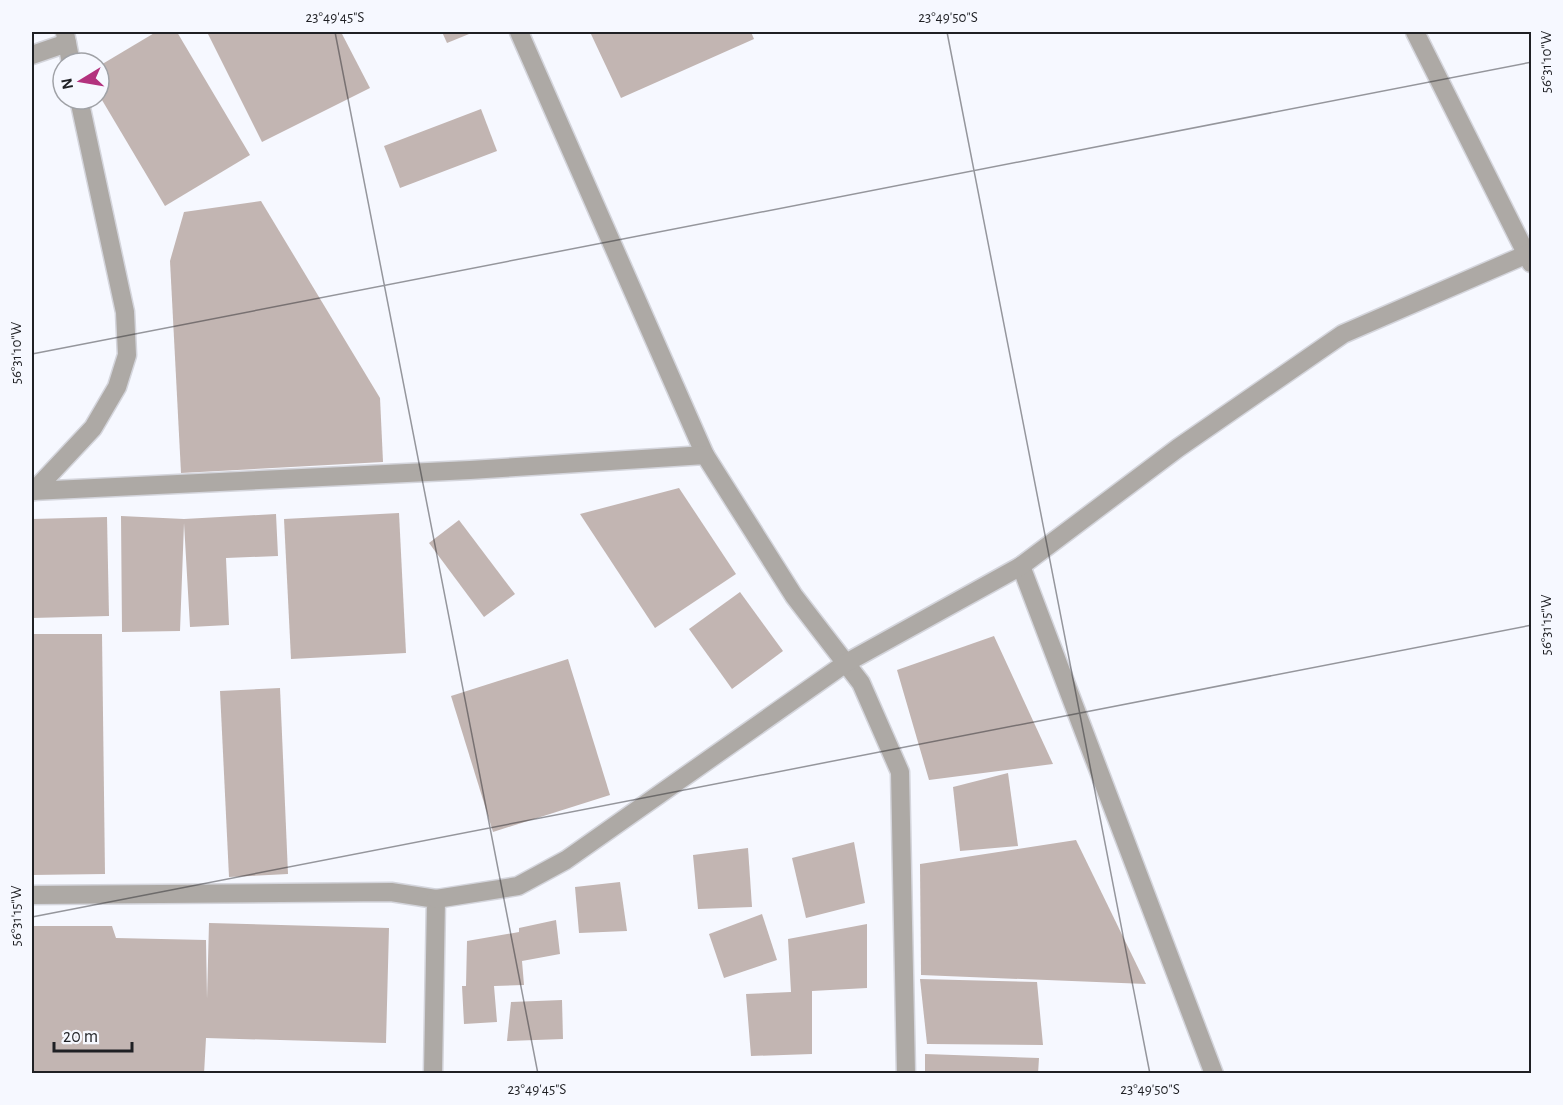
<svg xmlns="http://www.w3.org/2000/svg" width="1563" height="1105" viewBox="0 0 1563 1105" font-family="'Alegreya Sans',sans-serif">
	<rect width="100%" height="100%" fill="#f6f8ff"/>
	<g fill="#c2b5b2">
		<path d="M156,32H177L250,155L165,206L99,95V66Z"/>
		<path d="M207,32H341L370,88L262,142Z"/>
		<path d="M442,32H474L447,43Z"/>
		<path d="M590,32H751L754,39L621,98Z"/>
		<path d="M481,109L497,151L400,188L384,146Z"/>
		<path d="M261,201L380,398L383,462L181,473L170,261L184,212Z"/>
		<path d="M679,488L736,574L655,628L580,514Z"/>
		<path d="M399,513L406,653L291,659L284,519Z"/>
		<path d="M276,514L278,556L226,558L229,625L190,627L184,523L180,631L122,632L121,516L184,519Z"/>
		<path d="M107,517L109,616L32,618V519Z"/>
		<path d="M459,520L515,594L484,617L429,543Z"/>
		<path d="M740,592L783,651L732,689L689,629Z"/>
		<path d="M32,634H102L105,874L32,875Z"/>
		<path d="M994,636L1053,764L929,780L897,670Z"/>
		<path d="M568,659L610,795L493,832L451,696Z"/>
		<path d="M280,688L288,874L229,877L220,691Z"/>
		<path d="M1008,773L1018,846L960,851L953,787Z"/>
		<path d="M1076,840L1146,984L921,975L920,864Z"/>
		<path d="M854,842L865,903L806,918L792,858Z"/>
		<path d="M748,848L752,907L698,909L693,855Z"/>
		<path d="M620,882L627,931L579,933L575,887Z"/>
		<path d="M762,914L777,960L724,978L709,934Z"/>
		<path d="M556,920L560,954L522,961L524,985L494,986L497,1022L464,1024L462,986H466L467,941L519,932V928Z"/>
		<path d="M209,923L389,928L386,1043L206,1038L204,1074H32V926H112L116,938L206,940L207,999Z"/>
		<path d="M867,924V988L812,991V1054L751,1056L746,994L791,992L788,939Z"/>
		<path d="M920,979L1037,982L1043,1045L927,1044Z"/>
		<path d="M562,1000L563,1039L507,1041L511,1002Z"/>
		<path d="M925,1054L1039,1058L1038,1074H925Z"/>
	</g>
	<g fill="none" stroke-linecap="round" stroke-linejoin="round">
		<defs>
			<g id="minor">
				<path d="M519,32L705,455"/>
				<path d="M1415,32L1531,263"/>
				<path d="M65,33L71,63"/>
				<path d="M32,55L67,43"/>
				<path d="M32,491L470,470L705,455L794,596L861,683L900,772L906,1074"/>
				<path d="M34,491L93,428L117,387L127,355L125,312L79,99"/>
				<path d="M1021,566L1214,1074"/>
				<path d="M32,895L391,892L436,899L433,1074"/>
				<path d="M436,899L518,886L566,860L846,663L1021,566L1178,448L1343,334L1532,252"/>
			</g>
		</defs>
		<use href="#minor" stroke="#d4d5dc" stroke-width="21"/>
		<use href="#minor" stroke="#ada9a5" stroke-width="18"/>
	</g>
	<path fill="none" stroke="#1f2024" stroke-width="1.5" stroke-opacity="0.45" d="M335,32L538,1074M947,32L1150,1074M32,354L1532,62M32,917L1532,625"/>
	<rect width="1563" height="1105" fill="none" stroke="#f6f8ff" stroke-width="66"/>
	<g transform="translate(81 81) rotate(259)"><circle r="28" fill="#f6f8ff" stroke="#a0a2a7" stroke-width="1.5"/>
	<path d="M0-4.5L10 22L0 15L-10 22Z" fill="#b3327e"/>
	<text y="-9" font-size="16" font-weight="bold" text-anchor="middle" fill="#1f2024">N</text>
	</g>
	<path d="M54 1042v9h78v-9" fill="none" stroke="#1f2024" stroke-width="3"/>
	<text x="63" y="1042" font-size="18" fill="#1f2024" stroke="#f6f8ff" stroke-width="4.5" paint-order="stroke">20 m</text>
	<rect x="33" y="33" width="1497" height="1039" fill="none" stroke="#1f2024" stroke-width="2"/>
	<g font-size="15" text-anchor="middle" fill="#1f2024">
		<text x="335" y="22">23°49'45"S</text>
		<text x="948" y="22">23°49'50"S</text>
		<text transform="translate(1546 62) rotate(-90)" y="5">56°31'10"W</text>
		<text transform="translate(16 353) rotate(-90)" y="5">56°31'10"W</text>
		<text transform="translate(1546 625) rotate(-90)" y="5">56°31'15"W</text>
		<text transform="translate(16 916) rotate(-90)" y="5">56°31'15"W</text>
		<text x="537" y="1094">23°49'45"S</text>
		<text x="1150" y="1094">23°49'50"S</text>
	</g>
</svg>
